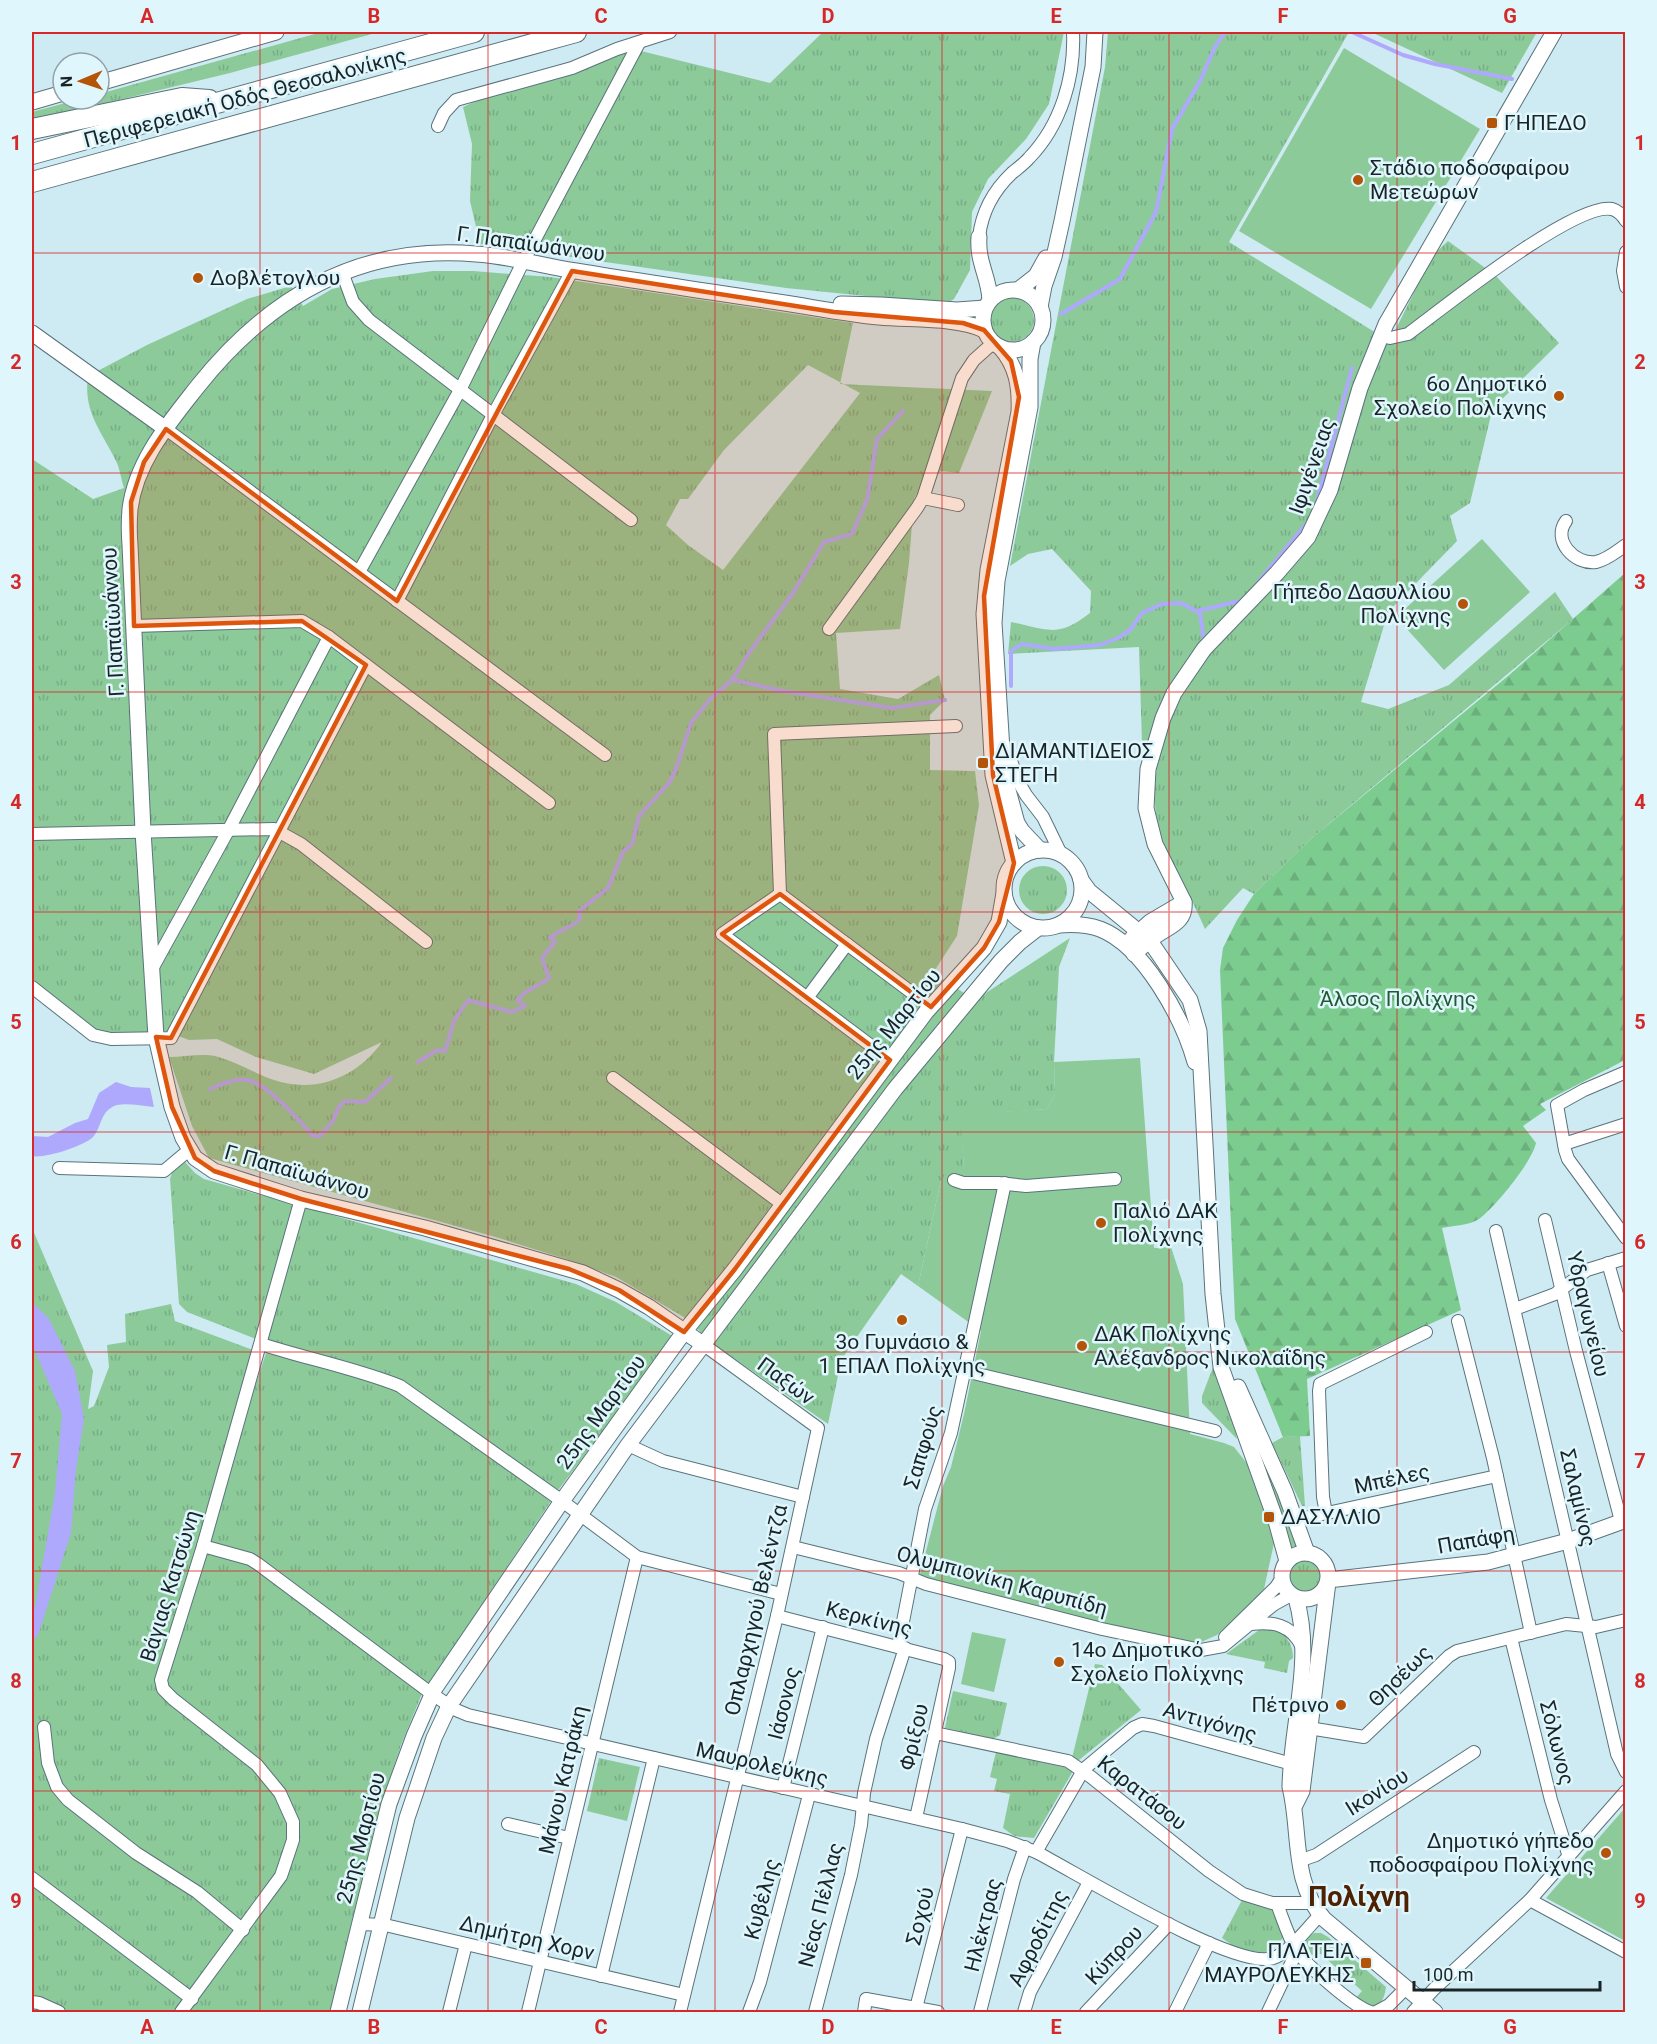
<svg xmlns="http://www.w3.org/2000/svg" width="1657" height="2044" viewBox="0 0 1657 2044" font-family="Roboto,sans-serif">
	<defs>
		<pattern id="grass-tufts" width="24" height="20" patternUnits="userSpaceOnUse" patternTransform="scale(1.5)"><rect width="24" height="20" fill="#8cca9a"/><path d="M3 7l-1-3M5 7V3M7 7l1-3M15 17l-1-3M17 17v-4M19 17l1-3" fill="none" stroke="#78ad85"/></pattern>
		<pattern id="forest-firs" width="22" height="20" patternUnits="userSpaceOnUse" patternTransform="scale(1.5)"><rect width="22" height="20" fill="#7ccc90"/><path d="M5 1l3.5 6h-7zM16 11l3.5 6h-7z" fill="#6baf7c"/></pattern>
	</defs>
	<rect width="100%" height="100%" fill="#ceeaf2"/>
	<g fill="url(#grass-tufts)" fill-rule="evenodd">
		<path d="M322,32H379L230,73L32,121V112L80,99H99V94Z"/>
		<path d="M823,32H1064L1049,104L1026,139L988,179L972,212L970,270L954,299L946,304L786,288L480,244L470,201L472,144L463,107L487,96L625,47L770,83Z"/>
		<path d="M1108,32H1349L1229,242L1381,336L1389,343L1432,256L1448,241L1495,275L1559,343L1494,407L1491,415L1470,503L1450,516L1457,541L1388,612L1361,702L1388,709L1449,685L1555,592L1573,619L1312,838L1254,894L1243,888L1205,929C1176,860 1141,833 1160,753L1142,743L1139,647L1008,654L1011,622C1048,630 1058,638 1090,613L1091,591L1052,549L1028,554L1010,566L1105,67Z"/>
		<path d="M1371,32H1537L1502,93Z"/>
		<path d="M433,271H473L550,277L853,323L840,384L992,391L959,473L941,471L922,484L914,499L909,563L900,629L836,633L840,689L898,699L939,675L945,700L930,715V770L975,771L979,805L957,936L933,973L975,1000L1070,938L1059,967L1054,1062L1055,1095L1047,1109L961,1115L964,1170L963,1177L941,1180L918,1286L901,1274L847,1351L841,1361L828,1424L712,1343L687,1319L616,1277L566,1259L492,1236L209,1158L192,1126L169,1057C183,1057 201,1053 215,1056C235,1061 254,1073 274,1080C317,1094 357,1077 382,1042L314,1074L256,1057L217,1039L189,1040L165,1031L93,1035L32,991V459L93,499L124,488C121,479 120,469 116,461C101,430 83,412 88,376L147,345L247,299L291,286L303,306L332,289L375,279ZM808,365L860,393L723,570L688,545L666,525L680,499H688L724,450Z"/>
		<circle cx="1012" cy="320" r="22"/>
		<circle cx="1043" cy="890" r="24"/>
		<path d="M185,1162L195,1173L204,1179L576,1284L616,1302L674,1337L559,1489L421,1696L401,1745L377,1817L330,2012H32V1228L93,1371L88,1409L94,1406L109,1367L107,1345L126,1342L125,1314L171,1304L175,1321L253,1350L207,1531L269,1344L187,1312L179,1304L170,1179L172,1173Z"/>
		<path d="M1215,1362L1236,1433L1237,1439L1202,1403V1396Z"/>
		<path d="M1243,1417L1299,1545L1290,1547Z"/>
		<path d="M1300,1436L1305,1506H1302L1272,1443L1283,1437Z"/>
		<circle cx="1305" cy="1576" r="18"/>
		<path d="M1277,1629C1287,1637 1293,1644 1293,1658L1289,1661L1287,1673L1264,1668L1265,1662L1226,1654L1259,1630Z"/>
		<path d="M1095,1664L1102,1665L1141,1710L1079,1760L1072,1758Z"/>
		<path d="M953,1691L1007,1703L1000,1735L993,1739L945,1728Z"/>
		<path d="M996,1752L1072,1769L1073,1771L1034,1838L1014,1836L1003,1828L1010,1794L994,1791L997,1779L990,1777Z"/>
		<path d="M599,1758L640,1767L627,1821L587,1811Z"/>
		<path d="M1242,1900L1275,1911L1285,1936L1268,1954L1236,1948L1222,1938Z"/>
		<path d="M1314,1933H1321L1328,1937L1386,1987C1383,2011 1371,2007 1355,1999L1362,1991L1321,1954L1312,1955L1303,1945V1941Z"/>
	</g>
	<path fill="url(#forest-firs)" d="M1625,573V1060L1540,1104L1546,1110L1523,1126L1536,1143C1532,1162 1495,1207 1479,1219C1470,1225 1453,1226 1442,1228L1461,1310L1307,1379L1310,1436L1283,1437L1235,1319L1220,970L1223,948L1237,920L1254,894L1312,838L1508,676Z"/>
	<g fill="#8cca9a">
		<path d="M1344,48L1480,129L1371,309L1239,231Z"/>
		<path d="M1482,539L1530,592L1444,670L1396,617Z"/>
		<path d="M1140,1058L1154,1248L1171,1247L1183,1284L1190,1434L1224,1443L1234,1447L1249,1466L1264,1507L1274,1543L1264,1589L1244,1610L1217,1635L1199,1643L1166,1639L919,1578L943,1486L951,1467L964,1414L981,1331L918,1286L941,1180L947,1172L962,1177L963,1170L964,1169L960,1114L1047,1109L1055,1095L1054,1062Z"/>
		<path d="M972,1632L1006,1639L994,1692L961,1684Z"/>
		<path d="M1625,1808V1941L1546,1898Z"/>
	</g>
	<g fill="#aea9fc">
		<path d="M116,1082L131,1087L150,1088L154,1107C143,1106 128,1103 117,1105C100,1110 102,1127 93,1137C84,1146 44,1159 32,1156V1136L48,1137L75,1123L88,1119L99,1093Z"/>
		<path d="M32,1302L49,1319L75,1371L84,1419L76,1470L71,1533L38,1635L32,1642V1613L35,1607L55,1493L62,1414L32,1344Z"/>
	</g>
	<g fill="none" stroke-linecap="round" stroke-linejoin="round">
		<g stroke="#aea9fc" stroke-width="4">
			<path d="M1352,32L1403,55L1435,64L1512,79"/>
			<path d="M1061,314L1120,279L1156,212L1172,129L1200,81L1215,47L1225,32"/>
			<path d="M1317,500L1352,368"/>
			<path d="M1258,582L1307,523"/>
			<path d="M1197,611L1244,600"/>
			<path d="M733,680L783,691L892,708L945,700"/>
			<path d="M1011,686V651L1022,644L1054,649L1100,645L1118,638L1130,630L1142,613L1162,604L1181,603L1200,613L1204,642"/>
			<path d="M418,1062L437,1050L445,1051L454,1021L468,1000L512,1012L525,1006L517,1000C526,989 538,987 549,978L542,958L555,942L550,938C559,929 571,929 580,919L579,911L608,888L623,852L632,844L639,816L669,783L676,769L691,723L710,699L732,680L751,650L793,593L824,542L852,534L867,500L877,439L903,411"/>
			<path d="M210,1089C222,1084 237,1077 251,1081C270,1087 300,1121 313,1136H320L333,1121L338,1108L345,1101L365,1102L391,1078"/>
		</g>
		<defs>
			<g id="minor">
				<path d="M438,126L444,113L456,100L572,68L617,49L670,32"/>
				<path d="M979,237C982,211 993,191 1012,173C1018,168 1024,164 1029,158C1061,125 1075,77 1073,32"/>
				<path d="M1626,252L1623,271L1626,287"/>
				<path d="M342,272L353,302L369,320L631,520"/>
				<path d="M1381,336L1390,338L1408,334C1442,309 1574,202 1612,209C1619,211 1623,216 1626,221"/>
				<path d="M166,429L605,755"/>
				<path d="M923,498L958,505"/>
				<path d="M1566,521C1552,540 1574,565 1596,562C1607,560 1617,551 1626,545"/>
				<path d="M359,572L460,390L523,262L639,43"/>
				<path d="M397,601L493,415L572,271"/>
				<path d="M134,626L302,621L329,637L549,803"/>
				<path d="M829,629L917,508L923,498L962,378L974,360L993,343"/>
				<path d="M1008,752L1018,781L1026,795L1043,817L1061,854"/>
				<path d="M32,834L274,829L301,844L426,942"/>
				<path d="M780,894L774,734L956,726"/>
				<path d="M780,894L722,934L890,1060"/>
				<path d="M780,894L931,1007"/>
				<path d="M152,969L229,829L329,637"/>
				<path d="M32,987L93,1035L111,1039L171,1038L366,665"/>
				<path d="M807,998L847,944"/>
				<path d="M1626,1072L1584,1090L1557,1105L1565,1150L1568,1159L1626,1238"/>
				<path d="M613,1078L782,1204"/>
				<path d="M1564,1144L1626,1124"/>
				<path d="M59,1168L164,1171L189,1150"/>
				<path d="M954,1180L963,1183H998L1026,1186L1115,1179"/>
				<path d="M1545,1220L1576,1351L1621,1521"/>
				<path d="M1496,1231L1617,1754L1626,1772"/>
				<path d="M1608,1263L1626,1326"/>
				<path d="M1515,1309L1555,1294L1587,1270L1626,1258"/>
				<path d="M1458,1321L1493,1458L1531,1633"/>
				<path d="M261,1344C307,1359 355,1368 400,1386L562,1501L637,1557L781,1594"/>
				<path d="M965,1371L1215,1431"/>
				<path d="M628,1445L663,1461L803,1497"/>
				<path d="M1326,1513L1323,1497L1319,1391L1320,1384L1426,1332"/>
				<path d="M1295,1520L1497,1476"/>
				<path d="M203,1546L250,1559L258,1564L432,1694L456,1710L468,1715L962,1829L1007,1841L1036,1852C1077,1873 1236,1971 1273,1958C1289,1953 1308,1927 1320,1915"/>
				<path d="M793,1547L899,1573L926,1584L1102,1629L1201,1650L1223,1646L1273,1605L1291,1595"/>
				<path d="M777,1616L944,1659L949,1662V1668L916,1818"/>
				<path d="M1251,1624C1273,1621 1292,1625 1302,1647"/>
				<path d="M1225,1637L1276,1587L1282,1578"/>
				<path d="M1511,1638L1551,1800L1569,1857"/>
				<path d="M898,1647L925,1509L951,1433L1005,1183"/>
				<path d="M44,1727L48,1763L57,1787L68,1800L136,1853L197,1892L243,1930"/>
				<path d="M1309,1728L1364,1737L1449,1656L1457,1651L1566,1624L1596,1627L1626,1620"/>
				<path d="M935,1733L1068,1761L1091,1777L1209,1871L1243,1894L1272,1903H1313"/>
				<path d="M783,1788L823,1627"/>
				<path d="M508,1824L569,1838"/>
				<path d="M1036,1852L1084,1769L1133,1728L1142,1724L1154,1726L1292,1764"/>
				<path d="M1299,1861L1316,1855L1474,1752"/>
				<path d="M32,1878L192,1999"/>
				<path d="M1530,1900L1626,1952"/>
				<path d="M1277,1904C1283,1919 1288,1937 1297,1951C1307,1966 1355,2008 1371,2012"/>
				<path d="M360,1924L385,1925L684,1995"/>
				<path d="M601,1976L654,1758"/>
				<path d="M32,2002L39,2003L59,2012"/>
				<path d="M181,2012L281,1876L293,1840V1822L280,1793L257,1765L173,1699L163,1689L161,1680L203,1546L301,1199"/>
				<path d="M449,2012L466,1944"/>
				<path d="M528,2012L637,1557"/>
				<path d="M680,2012L777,1616L818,1428L704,1345"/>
				<path d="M749,2012L760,1982L809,1795"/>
				<path d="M815,2012L851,1875L861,1825L864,1793L876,1739L905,1648"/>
				<path d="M864,2012L866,1999L938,2012"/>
				<path d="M915,2012L962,1829"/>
				<path d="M980,2012L1014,1879L1025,1847"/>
				<path d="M1024,2012L1030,1992L1089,1882"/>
				<path d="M1086,2012L1169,1924"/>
				<path d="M1175,2012L1209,1943"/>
				<path d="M1268,2012L1297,1951"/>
				<path d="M1376,2012L1389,2005L1406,1988"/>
				<path d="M1413,2012L1434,1989L1530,1900L1626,1791"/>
			</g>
			<g id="tertiary">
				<path d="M99,83L276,32"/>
				<path d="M32,102L63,93"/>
				<path d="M979,237C977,263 989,276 990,300"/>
				<circle cx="1013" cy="320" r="30"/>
				<path d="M1018,290L1036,276L1046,258"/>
				<path d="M841,304L881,305L957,310L985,308"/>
				<path d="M1040,307L1044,286L1054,257L1062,221L1093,67L1095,32"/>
				<path d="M32,333L166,429"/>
				<path d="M1033,342L1030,359V407L997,581L994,623L1002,750L1008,790L1017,823L1022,831L1040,850"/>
				<path d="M1000,347C1017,366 1020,387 1019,412L988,570L984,614L993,775L1014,863"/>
				<circle cx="1043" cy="889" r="39"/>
				<path d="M1081,880L1089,891L1150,941L1190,1000L1199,1031L1213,1294L1221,1367L1276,1521L1287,1561"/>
				<path d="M1059,925C1073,924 1086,924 1100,929C1144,946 1183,1019 1195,1062"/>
				<path d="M1132,938L1150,922L1184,902"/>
				<path d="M1134,954C1142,947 1150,939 1160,933C1173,925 1186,920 1184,902L1155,844L1146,808L1148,769L1163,718L1174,693L1204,649L1277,573L1308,537L1330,490L1360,388L1386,324L1554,32"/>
				<path d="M704,1345L649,1307L619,1290L583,1273L425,1228L301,1199L214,1171L195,1158L183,1138L172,1107L156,1037L143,831L130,545C129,533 129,521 130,509C136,461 169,423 198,386C269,297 359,244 476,254C509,256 543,266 576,271C643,282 711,292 778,302C812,307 845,314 879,317C909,320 959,317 984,330"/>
				<path d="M1238,1387L1285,1492L1307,1553"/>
				<circle cx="1305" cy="1576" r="23"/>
				<path d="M1328,1580L1488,1562L1568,1541L1626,1520"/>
				<path d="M1296,1598C1314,1660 1291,1724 1290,1787C1301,1831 1291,1882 1324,1919L1435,2012"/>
				<path d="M1295,1805L1302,1791L1328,1582"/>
				<path d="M338,2012L389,1804L414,1736L435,1688L562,1501L684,1332L735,1269L926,1012L984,948L999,922L1004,893"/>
				<path d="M360,2012L407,1818L434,1738L449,1706L628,1445L895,1089L1001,961L1020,942L1038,928"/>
			</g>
			<g id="trunk">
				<path d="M32,129L182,98L209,100"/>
				<path d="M32,154L474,32"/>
				<path d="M32,182L576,32"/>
			</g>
		</defs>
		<use href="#minor" stroke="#5a737b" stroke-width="14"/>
		<use href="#tertiary" stroke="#5a737b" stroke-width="17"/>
		<use href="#trunk" stroke="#5a737b" stroke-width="22"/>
		<use href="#minor" stroke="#fff" stroke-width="12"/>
		<use href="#tertiary" stroke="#fff" stroke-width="15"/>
		<use href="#trunk" stroke="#fff" stroke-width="20"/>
	</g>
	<path fill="#de560d" fill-opacity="0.2" stroke="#de560d" stroke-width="4.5" stroke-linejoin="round" d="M572,271L834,312L963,323L984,330L1011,361L1019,397L984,596L993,775L1014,863L999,922L984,948L931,1007L780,894L722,934L890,1060L735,1269L684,1332L619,1290L569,1269L301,1199L214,1171L195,1158L172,1107L156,1037L171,1038L366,665L302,621L134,626L131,502L144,462L166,429L397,601Z"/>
	<path fill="none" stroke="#d62828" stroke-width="1.5" stroke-opacity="0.55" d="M260,32V2012M488,32V2012M715,32V2012M942,32V2012M1169,32V2012M1397,32V2012M32,253H1626M32,473H1626M32,692H1626M32,912H1626M32,1132H1626M32,1352H1626M32,1571H1626M32,1791H1626"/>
	<g fill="#b35408" stroke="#dff6fd" stroke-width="2">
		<rect x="1486" y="117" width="12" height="12" rx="3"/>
		<circle cx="1358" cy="180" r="6"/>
		<circle cx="198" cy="278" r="6"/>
		<circle cx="1559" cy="396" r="6"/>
		<circle cx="1463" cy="604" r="6"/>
		<rect x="977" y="757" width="12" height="12" rx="3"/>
		<circle cx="1101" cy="1223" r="6"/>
		<circle cx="902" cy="1320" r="6"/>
		<circle cx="1082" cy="1346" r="6"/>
		<rect x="1263" y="1511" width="12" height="12" rx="3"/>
		<circle cx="1059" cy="1662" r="6"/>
		<circle cx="1341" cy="1705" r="6"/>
		<circle cx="1606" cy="1853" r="6"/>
		<rect x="1360" y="1957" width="12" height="12" rx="3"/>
	</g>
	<g text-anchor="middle" stroke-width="5" stroke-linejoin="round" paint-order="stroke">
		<g font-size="21" fill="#192427" stroke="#dff6fd">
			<text transform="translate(245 98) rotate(-15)" y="7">Περιφερειακή Οδός Θεσσαλονίκης</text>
			<text transform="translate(531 244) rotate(8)" y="7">Γ. Παπαϊωάννου</text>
			<text transform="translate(1312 466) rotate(-71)" y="7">Ιφιγένειας</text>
			<text transform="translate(113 622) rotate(-93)" y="7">Γ. Παπαϊωάννου</text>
			<text transform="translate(894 1024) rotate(-51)" y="7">25ης Μαρτίου</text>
			<text transform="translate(297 1172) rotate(16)" y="7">Γ. Παπαϊωάννου</text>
			<text transform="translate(1588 1314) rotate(77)" y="7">Υδραγωγείου</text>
			<text transform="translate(786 1381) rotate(36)" y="7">Παξών</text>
			<text transform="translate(601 1412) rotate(-54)" y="7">25ης Μαρτίου</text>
			<text transform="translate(923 1447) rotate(-73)" y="7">Σαπφούς</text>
			<text transform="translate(1392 1479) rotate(-12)" y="7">Μπέλες</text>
			<text transform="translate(1578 1498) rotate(77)" y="7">Σαλαμίνος</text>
			<text transform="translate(1476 1540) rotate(-10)" y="7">Παπάφη</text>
			<text transform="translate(1002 1581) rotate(15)" y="7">Ολυμπιονίκη Καρυπίδη</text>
			<text transform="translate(170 1586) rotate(-73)" y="7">Βάγιας Κατσώνη</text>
			<text transform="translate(756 1610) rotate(-77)" y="7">Οπλαρχηγού Βελέντζα</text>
			<text transform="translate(869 1619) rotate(14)" y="7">Κερκίνης</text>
			<text transform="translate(1400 1676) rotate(-44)" y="7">Θησέως</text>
			<text transform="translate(784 1703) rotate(-76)" y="7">Ιάσoνος</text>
			<text transform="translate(1210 1722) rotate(16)" y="7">Αντιγόνης</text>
			<text transform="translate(914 1737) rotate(-77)" y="7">Φρίξου</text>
			<text transform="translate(1557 1743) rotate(76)" y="7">Σόλωνος</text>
			<text transform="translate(762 1764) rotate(13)" y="7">Μαυρολεύκης</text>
			<text transform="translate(563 1780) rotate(-77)" y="7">Μάνου Κατράκη</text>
			<text transform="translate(1377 1792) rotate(-32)" y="7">Ικονίου</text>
			<text transform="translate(1142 1793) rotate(38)" y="7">Καρατάσου</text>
			<text transform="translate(361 1838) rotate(-75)" y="7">25ης Μαρτίου</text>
			<text transform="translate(762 1899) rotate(-75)" y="7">Κυβέλης</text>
			<text transform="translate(821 1905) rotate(-76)" y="7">Νέας Πέλλας</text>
			<text transform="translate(920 1916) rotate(-76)" y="7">Σοχού</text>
			<text transform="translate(983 1925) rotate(-76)" y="7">Ηλέκτρας</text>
			<text transform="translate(527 1938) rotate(13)" y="7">Δημήτρη Χορν</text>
			<text transform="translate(1038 1938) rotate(-63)" y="7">Αφροδίτης</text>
			<text transform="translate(1114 1955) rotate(-47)" y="7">Κύπρου</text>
		</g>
		<g font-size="21" fill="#192427" stroke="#dff6fd" text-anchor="start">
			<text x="1504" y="130">ΓΗΠΕΔΟ</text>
			<text x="1370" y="175">Στάδιο ποδοσφαίρου<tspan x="1370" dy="24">Μετεώρων</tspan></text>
			<text x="210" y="285">Δοβλέτογλου</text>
			<text x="1547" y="391" text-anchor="end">6ο Δημοτικό<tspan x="1547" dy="24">Σχολείο Πολίχνης</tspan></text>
			<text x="1451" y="599" text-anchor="end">Γήπεδο Δασυλλίου<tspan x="1451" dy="24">Πολίχνης</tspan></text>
			<text x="995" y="758">ΔΙΑΜΑΝΤΙΔΕΙΟΣ<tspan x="995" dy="24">ΣΤΕΓΗ</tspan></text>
			<text x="1113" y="1218">Παλιό ΔΑΚ<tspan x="1113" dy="24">Πολίχνης</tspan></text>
			<text x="1094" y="1341">ΔΑΚ Πολίχνης<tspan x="1094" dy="24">Αλέξανδρος Νικολαΐδης</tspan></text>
			<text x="902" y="1349" text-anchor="middle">3ο Γυμνάσιο &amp;<tspan x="902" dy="24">1 ΕΠΑΛ Πολίχνης</tspan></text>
			<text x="1281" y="1524">ΔΑΣΥΛΛΙΟ</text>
			<text x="1071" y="1657">14ο Δημοτικό<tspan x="1071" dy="24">Σχολείο Πολίχνης</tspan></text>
			<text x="1329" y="1712" text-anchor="end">Πέτρινο</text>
			<text x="1594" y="1848" text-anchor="end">Δημοτικό γήπεδο<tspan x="1594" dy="24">ποδοσφαίρου Πολίχνης</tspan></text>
			<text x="1354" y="1958" text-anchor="end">ΠΛΑΤΕΙΑ<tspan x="1354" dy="24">ΜΑΥΡΟΛΕΥΚΗΣ</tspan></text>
		</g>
		<g font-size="21" fill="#215a33" stroke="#dff6fd">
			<text x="1398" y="1006">Άλσος Πολίχνης</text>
		</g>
		<g font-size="27" font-weight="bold" fill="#4f2102" stroke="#dff6fd">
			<text x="1359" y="1906">Πολίχνη</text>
		</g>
	</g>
	<rect width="1657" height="2044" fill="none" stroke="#dff6fd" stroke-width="66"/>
	<g transform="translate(81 81) rotate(268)"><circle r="28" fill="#dff6fd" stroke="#90a2a7" stroke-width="1.5"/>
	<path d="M0-4.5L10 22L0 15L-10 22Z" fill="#b35408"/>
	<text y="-9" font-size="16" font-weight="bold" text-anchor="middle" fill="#192427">N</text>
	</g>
	<path d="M1414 1981v9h186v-9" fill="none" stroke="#192427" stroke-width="3"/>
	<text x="1423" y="1981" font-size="18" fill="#192427" stroke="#dff6fd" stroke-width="4.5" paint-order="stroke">100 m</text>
	<rect x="33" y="33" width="1591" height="1978" fill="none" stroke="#d62828" stroke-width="2"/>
	<g font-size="20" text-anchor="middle" font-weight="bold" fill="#d62828">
		<text x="147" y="23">A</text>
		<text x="374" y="23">B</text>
		<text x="601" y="23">C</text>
		<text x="828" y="23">D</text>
		<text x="1056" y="23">E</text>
		<text x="1283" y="23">F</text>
		<text x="1510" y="23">G</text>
		<text x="16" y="150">1</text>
		<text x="1640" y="150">1</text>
		<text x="16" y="369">2</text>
		<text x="1640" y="369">2</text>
		<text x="16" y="589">3</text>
		<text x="1640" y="589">3</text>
		<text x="16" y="809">4</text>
		<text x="1640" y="809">4</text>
		<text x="16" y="1029">5</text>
		<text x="1640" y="1029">5</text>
		<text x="16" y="1249">6</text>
		<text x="1640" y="1249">6</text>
		<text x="16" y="1468">7</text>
		<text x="1640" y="1468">7</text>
		<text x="16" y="1688">8</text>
		<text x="1640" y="1688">8</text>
		<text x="16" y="1908">9</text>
		<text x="1640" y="1908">9</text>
		<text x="147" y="2034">A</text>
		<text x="374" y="2034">B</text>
		<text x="601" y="2034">C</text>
		<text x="828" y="2034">D</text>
		<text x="1056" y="2034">E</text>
		<text x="1283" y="2034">F</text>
		<text x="1510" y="2034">G</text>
	</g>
</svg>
